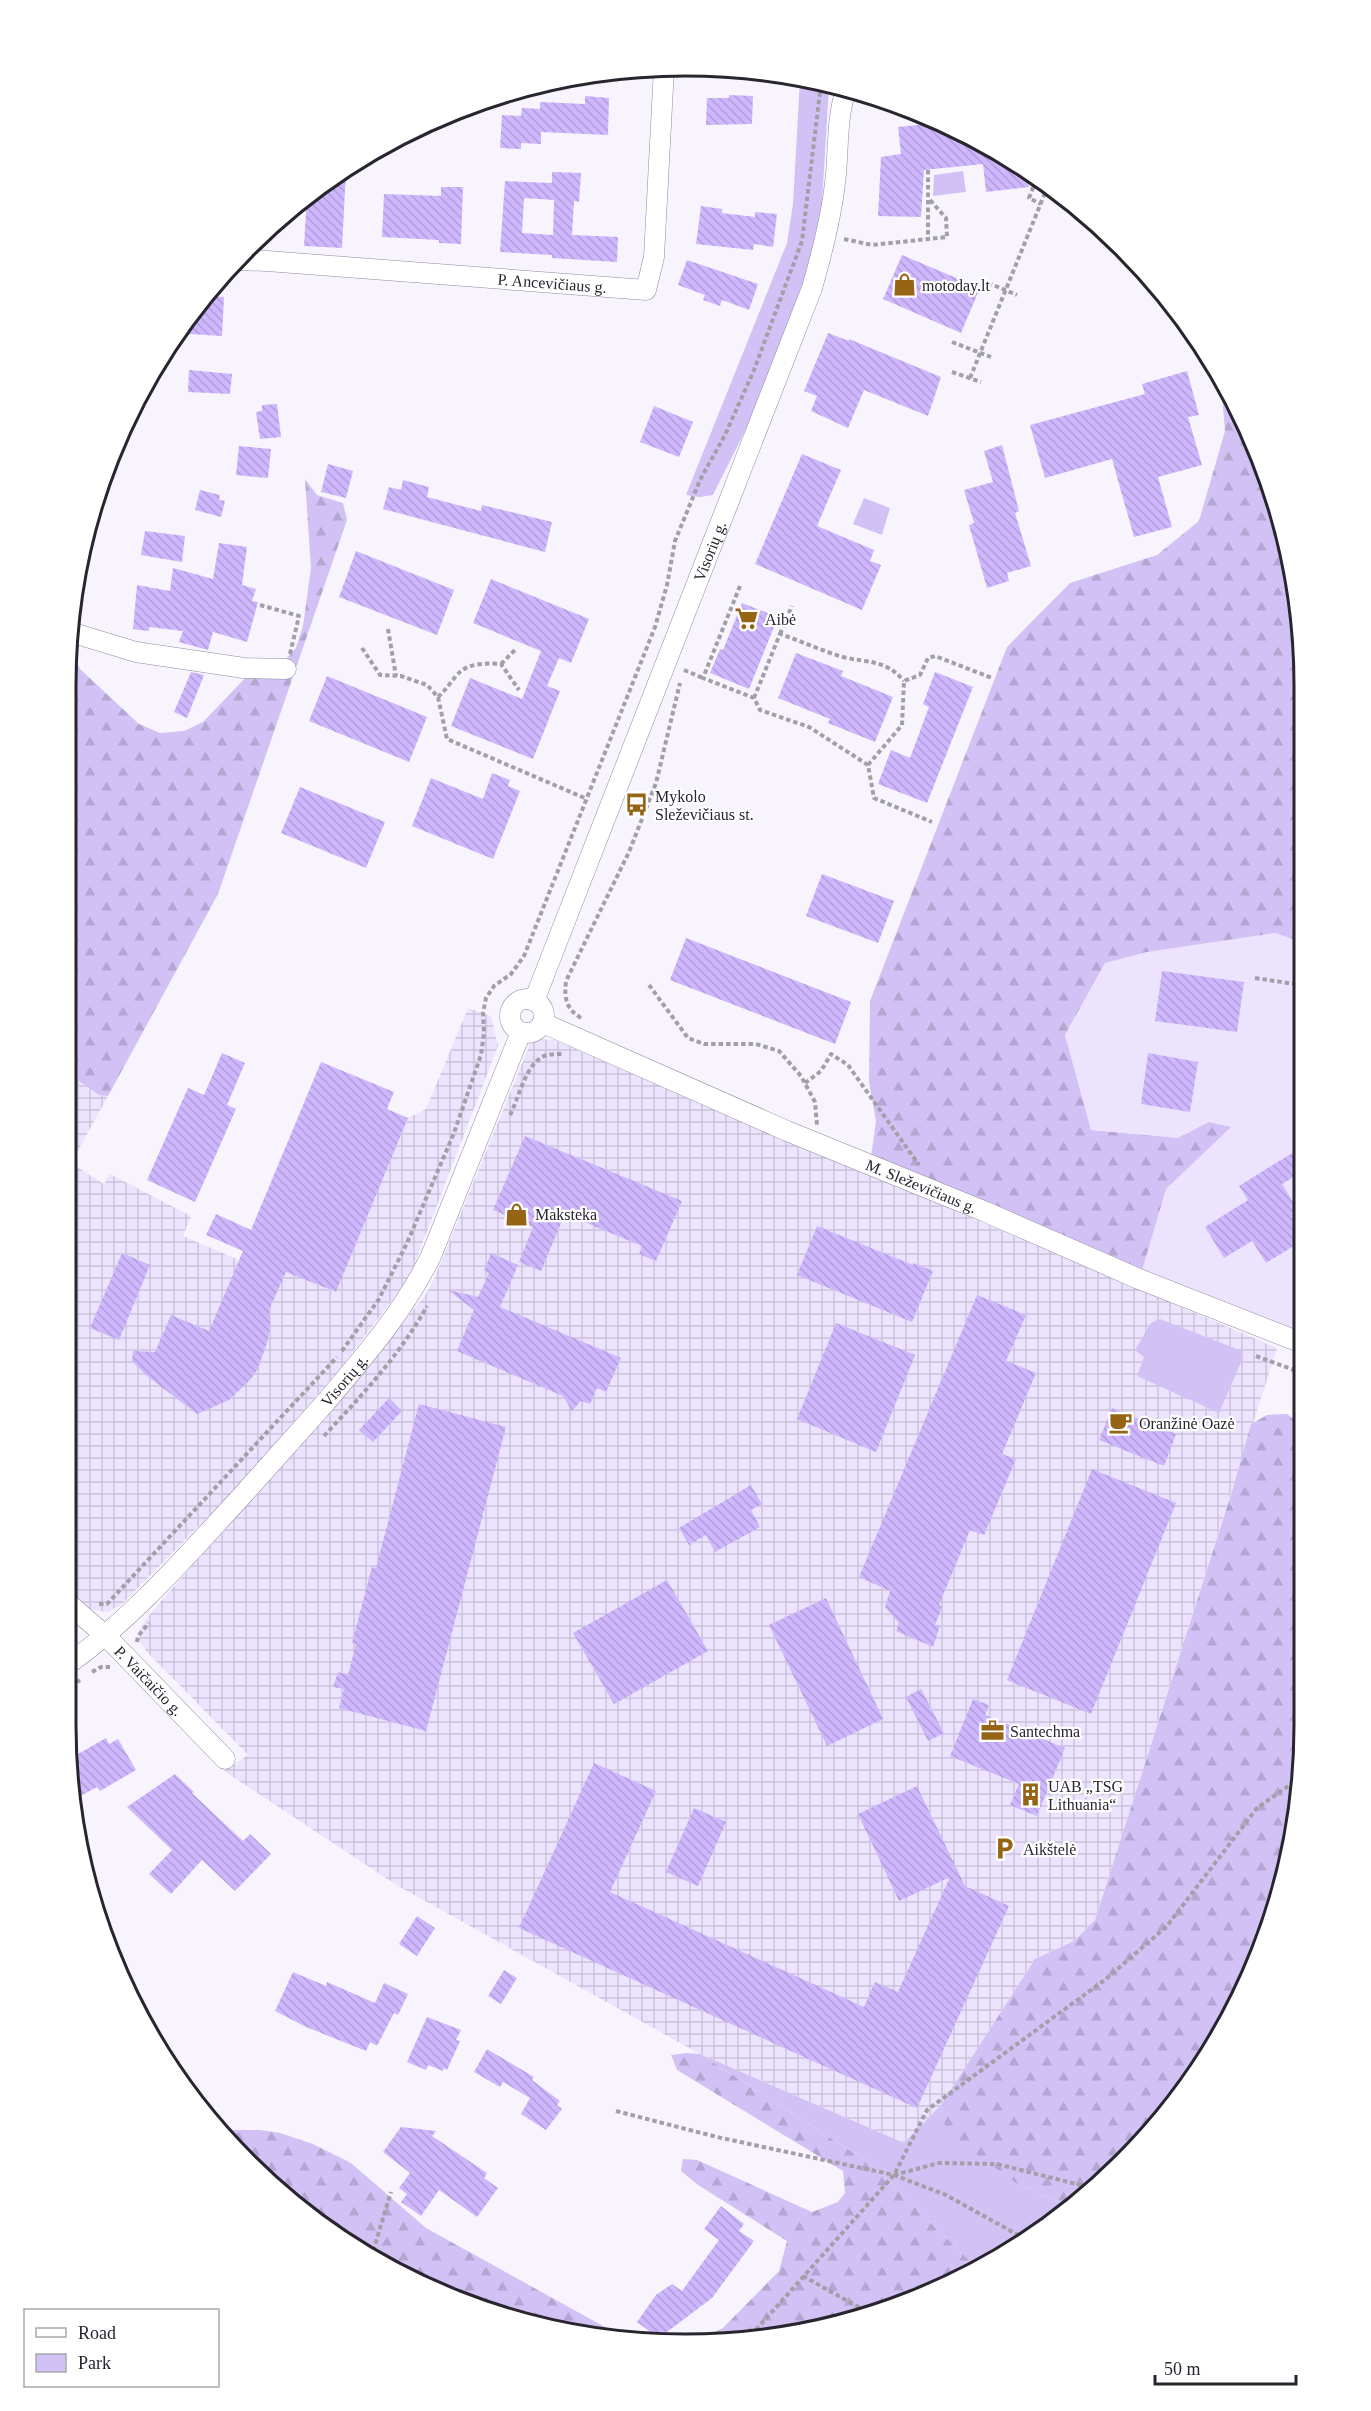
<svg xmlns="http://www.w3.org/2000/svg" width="1371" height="2411" viewBox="0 0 1371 2411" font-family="Georgia,serif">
	<defs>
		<pattern id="industrial-grid" width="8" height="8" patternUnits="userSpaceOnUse" patternTransform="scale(1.5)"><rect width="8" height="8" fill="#ece4fe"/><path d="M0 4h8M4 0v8" fill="none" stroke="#cac3da"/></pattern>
		<pattern id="forest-firs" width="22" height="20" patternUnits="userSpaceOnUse" patternTransform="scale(1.5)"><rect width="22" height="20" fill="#d2c1f5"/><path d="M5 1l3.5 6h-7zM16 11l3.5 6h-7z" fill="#b4a6d2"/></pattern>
		<pattern id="building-back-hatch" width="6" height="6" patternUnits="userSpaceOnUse" patternTransform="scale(1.5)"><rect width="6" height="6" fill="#cfb7fe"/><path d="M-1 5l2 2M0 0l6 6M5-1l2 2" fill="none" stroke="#b29dda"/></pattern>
	</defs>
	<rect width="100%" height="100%" fill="#f7f4fe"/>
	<path fill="#ece4fe" d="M1275,933L1301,942L1302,1333L1142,1271L1166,1189L1230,1127L1209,1122L1178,1138L1091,1130L1065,1036L1105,963L1147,952Z"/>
	<g fill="url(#industrial-grid)">
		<path d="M468,1008L491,1016L498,1046L409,1278L343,1365L243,1481L120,1606L106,1612L88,1609L71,1595L69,1074L99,1095L108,1096L71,1163L104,1184L110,1174L191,1216L183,1236L239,1260L242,1253L335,1292L408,1118L426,1109Z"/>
		<path d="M540,1039L554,1040L1277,1348L1095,1920L1074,1941L1035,1959L941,2105L904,2143L700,2054L398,1886L224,1771L248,1755L147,1652L139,1640L140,1630L145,1620L424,1297L434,1279L530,1044Z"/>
	</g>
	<g fill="#d2c1f5">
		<path d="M800,79L829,86L822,203L808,271L749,423L713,495L700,497L686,495L787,243L793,204Z"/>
		<path d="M963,171L966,192L933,196L934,175Z"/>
		<path d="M864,498L890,508L882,535L853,524Z"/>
		<path d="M1160,1319L1242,1351L1241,1362L1219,1413L1137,1376L1144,1357L1135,1350L1151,1323Z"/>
		<path d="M700,2054L904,2143L941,2105L942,2117L1019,2185L1072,2207L996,2262L979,2270L871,2164Z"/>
	</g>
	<g fill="url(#forest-firs)">
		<path d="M1221,383L1272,486L1300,605L1301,942L1275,933L1147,952L1105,963L1065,1035L1091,1130L1178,1138L1209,1122L1231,1127L1166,1189L1142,1271L871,1157L876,1121L869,1082L870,1001L1007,647L1070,583L1157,555L1199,521L1225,431Z"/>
		<path d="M305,479L317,495L343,503L347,520L218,894L108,1096L99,1095L69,1074L68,644L80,669L139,724L160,733L184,731L203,722L252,671L286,659L296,648L303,626L311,568Z"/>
		<path d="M1287,1414L1303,1426L1304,1766L1272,1924L1222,2036L1151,2134L1094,2191L1072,2207L1019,2185L965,2146L945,2125L942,2117L941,2105L1035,1959L1074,1941L1095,1920L1233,1488L1251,1424L1267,1415Z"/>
		<path d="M687,2053L700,2054L871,2164L979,2270L922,2298L807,2333L726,2344L694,2343L723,2328L779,2271L787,2241L698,2185L681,2171L683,2159L697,2160L812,2212L838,2202L845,2193L843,2171L677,2070L671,2055Z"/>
		<path d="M235,2130H260L280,2133L313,2144L351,2163L426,2228L630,2341C578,2339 527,2325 479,2306C456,2298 432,2291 410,2280C339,2244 272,2192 220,2132Z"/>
	</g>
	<g fill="url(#building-back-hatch)" fill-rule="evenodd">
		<path d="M729,95L753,96L752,124L706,125L707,98H729Z"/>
		<path d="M585,96L609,98L608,135L541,132V144L521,143V149L500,148L502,115L521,116L522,108L540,109V102L585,104Z"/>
		<path d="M937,123L996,149L1027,173L1029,187L986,192L983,164L924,170L921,217L878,216L881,157L901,154L898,127Z"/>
		<path d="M346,171L342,248L304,246L307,196Z"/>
		<path d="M552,172L581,173L579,202L574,201L572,235L618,237L617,262L552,258V255L500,252L505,181L552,183ZM524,198L554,200L553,235L522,233Z"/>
		<path d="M441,187H463L461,244L439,243V240L382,237L384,194L441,196Z"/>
		<path d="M701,206L722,209V213L755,217V212L777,214L773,247L754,244L753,250L696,244Z"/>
		<path d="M902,255L980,288L961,333L883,299Z"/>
		<path d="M687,260L758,284L749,310L722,300L720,306L703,300L705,295L678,285Z"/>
		<path d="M206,296L224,297L222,336L189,334L190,318Z"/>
		<path d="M828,333L849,341V339L941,377L928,416L864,390L848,428L811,411L817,396L804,391Z"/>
		<path d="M189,370L232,374L230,394L188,392Z"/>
		<path d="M1187,371L1199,415L1188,417L1202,465L1158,477L1172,527L1134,537L1112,459L1045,478L1030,425L1145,394L1142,384Z"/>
		<path d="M277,404L281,437L260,439L256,412L262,411V405Z"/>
		<path d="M654,406L693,422L679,457L640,442Z"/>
		<path d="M1002,445L1019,511L1015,513L1031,566L1007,573L1009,581L987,588L969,525L974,523L964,490L993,482L984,451Z"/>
		<path d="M239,446L271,449L268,478L236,475Z"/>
		<path d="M802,454L841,470L817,526L874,550L870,561L881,565L862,610L755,564Z"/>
		<path d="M328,464L353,471L346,498L321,492Z"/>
		<path d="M403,480L429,487L427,497L481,511L482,505L552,522L545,552L383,509L389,487L401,490Z"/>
		<path d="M200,490L220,495L219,500L225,501L221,517L195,510Z"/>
		<path d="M145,531L185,536L182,562L141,555Z"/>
		<path d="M219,543L247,547L242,585L256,589L252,601L258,602L247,642L213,632L208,650L179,642L183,631L149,627V631L133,629L137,585L170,591L173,568L213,579Z"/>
		<path d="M356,551L454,590L437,635L339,597Z"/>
		<path d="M491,579L589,619L571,663L559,658L547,686L560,691L533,759L451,726L470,678L522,699L541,651L473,623Z"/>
		<path d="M742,603L778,617L749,689L710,673L720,649L723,650Z"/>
		<path d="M796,653L843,671L841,676L893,697L875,742L828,723L830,719L778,698Z"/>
		<path d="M191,672L204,675L187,718L174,712Z"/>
		<path d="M935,672L973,687L927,803L878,784L891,750L910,758L929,707L923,704Z"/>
		<path d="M327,676L427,717L409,762L309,721Z"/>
		<path d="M492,773L510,780L508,786L520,791L493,859L412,826L431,778L483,799Z"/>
		<path d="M300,787L385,822L366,868L281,833Z"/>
		<path d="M822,874L894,901L878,943L806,916Z"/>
		<path d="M686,938L851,1002L835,1044L670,980Z"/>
		<path d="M1162,971L1244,982L1237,1032L1155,1021Z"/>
		<path d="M222,1053L245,1063L227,1105L236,1109L195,1202L147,1180L188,1088L204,1095Z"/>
		<path d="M1148,1053L1198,1062L1190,1112L1141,1104Z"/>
		<path d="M321,1062L394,1092L387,1109L408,1118L336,1292L286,1272L269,1310L270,1326L268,1340L258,1368L251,1379L229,1400L197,1414L146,1375L132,1361L133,1351L155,1352L171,1315L209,1331L243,1251L206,1235L216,1214L251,1230Z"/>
		<path d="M525,1136L682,1201L656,1261L639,1254L642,1246L565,1214L541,1271L519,1262L533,1227L493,1210Z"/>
		<path d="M1302,1147V1172L1282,1184L1302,1217V1241L1266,1263L1252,1241L1224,1258L1205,1227L1248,1200L1239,1186Z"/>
		<path d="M817,1226L913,1265L914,1263L933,1271L912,1322L797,1275Z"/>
		<path d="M122,1253L150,1265L119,1340L90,1328Z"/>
		<path d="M491,1253L518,1265L500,1307L621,1358L606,1392L597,1388L590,1404L581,1401L572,1411L563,1396L457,1351L474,1310L448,1290L478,1297L489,1273L484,1271Z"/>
		<path d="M977,1295L1026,1315L1006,1361L1036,1373L1002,1454L1016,1459L984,1535L970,1530L939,1605L942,1607L935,1625L940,1626L933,1647L896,1631L899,1623L885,1607L890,1591L859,1577Z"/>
		<path d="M836,1323L915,1355L876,1452L797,1419Z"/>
		<path d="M389,1398L402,1411L373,1442L359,1430Z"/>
		<path d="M419,1404L506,1427L426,1731L339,1708L344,1689L333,1687L338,1672L348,1675L356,1644L352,1643L372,1567L376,1568Z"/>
		<path d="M1112,1408L1176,1434L1164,1466L1099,1440Z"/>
		<path d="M1092,1469L1176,1503L1091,1714L1007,1680Z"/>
		<path d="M751,1485L762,1504L751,1510L760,1527L715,1552L706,1535L689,1545L679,1528Z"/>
		<path d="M667,1580L708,1651L614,1704L573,1633Z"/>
		<path d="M826,1598L883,1719L827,1746L769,1625Z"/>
		<path d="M921,1689L944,1733L928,1741L906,1697Z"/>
		<path d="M973,1699L989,1705L985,1715L1065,1748L1037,1816L1010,1805L1019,1784L950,1756Z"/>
		<path d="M106,1738L109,1744L118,1739L136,1770L100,1791L97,1787L71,1801V1758Z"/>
		<path d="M594,1763L656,1791L610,1892L864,2007L875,1982L898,1992L950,1877L899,1901L858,1814L917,1786L965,1886L1009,1906L917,2108L519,1928Z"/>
		<path d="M175,1774L194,1792L192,1793L243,1841L250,1834L271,1854L235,1891L202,1860L171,1894L149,1874L172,1850L127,1807Z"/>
		<path d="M694,1808L726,1822L698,1886L666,1872Z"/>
		<path d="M417,1916L435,1928L417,1956L399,1944Z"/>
		<path d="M504,1970L517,1978L501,2004L488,1996Z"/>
		<path d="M293,1972L326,1986L327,1982L375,2003L384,1983L408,1994L398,2015L394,2013L377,2046L370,2042L366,2051L306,2027L275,2011Z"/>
		<path d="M427,2017L461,2030L456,2040L460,2041L447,2070L444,2068L443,2071L428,2065L426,2070L407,2062Z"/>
		<path d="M487,2049L534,2077L532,2080L560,2101L557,2105L562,2109L546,2130L521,2114L530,2098L503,2082L500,2087L474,2072Z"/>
		<path d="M401,2127L436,2131L432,2136L487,2173L484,2178L498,2188L477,2217L439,2190L421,2216L401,2202L407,2194L399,2188L410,2173L383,2152Z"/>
		<path d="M721,2206L744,2224L739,2231L754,2241L712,2298L659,2338L637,2322L656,2295L672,2284L682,2291L719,2240L704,2229Z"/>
	</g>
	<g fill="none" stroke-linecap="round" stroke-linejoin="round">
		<defs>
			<g id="minor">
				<path id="s1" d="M237,260L267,261L646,290L654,257L664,68"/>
				<path d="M70,632L136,652L244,668L286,669"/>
				<circle cx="527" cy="1016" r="17"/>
				<path id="s2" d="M534,1001L812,288C822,253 831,219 835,183C839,153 836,118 846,90"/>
				<path id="s3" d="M543,1023L787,1131L986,1212L1139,1279L1302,1343"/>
				<path id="s4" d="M71,1606L106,1636L225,1759"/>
				<path id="s5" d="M71,1662C135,1616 187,1555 240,1498C269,1466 297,1434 325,1403C365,1356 404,1311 431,1256L521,1032"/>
			</g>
		</defs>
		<use href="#minor" stroke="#9189a0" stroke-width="21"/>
		<g stroke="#a29fa8" stroke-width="4" stroke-dasharray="4.5 3" stroke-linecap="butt">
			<path d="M928,170V239"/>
			<path d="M1036,180L1029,198L1041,204"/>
			<path d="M844,239L872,245L947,237L946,218L930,200"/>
			<path d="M981,280L1017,295"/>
			<path d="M952,342L991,357"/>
			<path d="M952,372L981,382"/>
			<path d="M970,378L1047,188"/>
			<path d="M740,586L703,678L754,698L760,710L809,727L868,765L874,798L932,822"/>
			<path d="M260,605L299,616L290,654"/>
			<path d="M388,629L396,676"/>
			<path d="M780,634L792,606"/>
			<path d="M362,648L380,675L401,676L427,685L438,697L447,739L587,799"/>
			<path d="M501,664L515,650"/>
			<path d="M684,670L703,678"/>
			<path d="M438,697C447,689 454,677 461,671C471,663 489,663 501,664L519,690"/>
			<path d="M754,698L780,634C801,641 822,651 843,657C868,663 885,659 904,681"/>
			<path d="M868,765L902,725L904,681L920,675L928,658L935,656L992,678"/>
			<path d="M1255,978L1301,985"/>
			<path d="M649,985L688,1038L704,1044H756L779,1051L801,1076L815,1102L817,1125"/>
			<path d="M581,1018C566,1009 564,998 566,981L629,852L656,783L680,683"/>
			<path d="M805,1083L821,1071L831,1054L848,1065L919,1165"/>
			<path d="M510,1115C519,1098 525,1065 544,1056C550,1054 557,1054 563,1054"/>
			<path d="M342,1351L379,1299L407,1243L454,1133L481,1055L484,1033L483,1013L486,998L494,986L511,974L524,956L655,627L667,585L675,541L700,480L725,435L754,370L802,241L821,84"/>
			<path d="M1256,1356L1302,1373"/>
			<path d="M324,1436C362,1395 400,1355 427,1306"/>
			<path d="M99,1604H107L337,1357"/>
			<path d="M137,1642L138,1636L149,1623"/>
			<path d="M92,1672L101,1667H110"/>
			<path d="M71,1686L80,1680"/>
			<path d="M616,2111L717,2137L894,2175L946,2195L1027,2240"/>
			<path d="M894,2175L939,2163L997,2164L1096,2189"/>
			<path d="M371,2258L391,2192"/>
			<path d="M803,2276L871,2314"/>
			<path d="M746,2341L894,2175L927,2110L1106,1979L1167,1926L1257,1808L1301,1777"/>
		</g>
		<use href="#minor" stroke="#fff" stroke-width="20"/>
	</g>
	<defs>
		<symbol id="shop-bare" viewBox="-9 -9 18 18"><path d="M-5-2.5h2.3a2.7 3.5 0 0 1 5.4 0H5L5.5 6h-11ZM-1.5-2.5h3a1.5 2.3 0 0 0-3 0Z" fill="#956515" stroke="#fff" stroke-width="2.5" paint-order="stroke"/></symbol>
		<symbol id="supermarket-bare" viewBox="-9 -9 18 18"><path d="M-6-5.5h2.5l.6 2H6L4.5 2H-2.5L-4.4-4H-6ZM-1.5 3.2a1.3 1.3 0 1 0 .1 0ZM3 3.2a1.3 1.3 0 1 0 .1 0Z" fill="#956515" stroke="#fff" stroke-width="2.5" paint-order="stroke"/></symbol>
		<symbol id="bus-bare" viewBox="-9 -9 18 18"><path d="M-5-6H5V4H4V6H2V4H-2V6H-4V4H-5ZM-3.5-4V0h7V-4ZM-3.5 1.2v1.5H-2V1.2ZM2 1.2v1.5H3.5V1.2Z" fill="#956515" stroke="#fff" stroke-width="2.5" paint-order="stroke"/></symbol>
		<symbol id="cafe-bare" viewBox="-9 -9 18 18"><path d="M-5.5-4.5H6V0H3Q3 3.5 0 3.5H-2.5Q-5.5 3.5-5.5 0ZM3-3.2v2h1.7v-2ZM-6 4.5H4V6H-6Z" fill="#956515" stroke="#fff" stroke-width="2.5" paint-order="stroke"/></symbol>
		<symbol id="office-bare" viewBox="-9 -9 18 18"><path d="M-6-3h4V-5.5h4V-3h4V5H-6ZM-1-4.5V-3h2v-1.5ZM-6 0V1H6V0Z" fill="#956515" stroke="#fff" stroke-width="2.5" paint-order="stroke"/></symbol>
		<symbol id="building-bare" viewBox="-9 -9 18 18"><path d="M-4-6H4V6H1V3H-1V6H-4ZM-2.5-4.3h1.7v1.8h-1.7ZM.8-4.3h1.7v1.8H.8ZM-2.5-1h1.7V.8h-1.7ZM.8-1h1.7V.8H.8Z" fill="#956515" stroke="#fff" stroke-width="2.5" paint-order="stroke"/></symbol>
		<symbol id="parking-bare" viewBox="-9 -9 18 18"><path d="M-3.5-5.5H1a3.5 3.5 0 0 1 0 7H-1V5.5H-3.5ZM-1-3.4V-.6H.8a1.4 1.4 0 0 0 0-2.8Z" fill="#956515" stroke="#fff" stroke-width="2.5" paint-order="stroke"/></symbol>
	</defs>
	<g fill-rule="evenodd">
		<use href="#shop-bare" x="888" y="268" width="33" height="33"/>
		<use href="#supermarket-bare" x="730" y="602" width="33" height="33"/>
		<use href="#bus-bare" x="620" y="788" width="33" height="33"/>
		<use href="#shop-bare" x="500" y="1198" width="33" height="33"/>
		<use href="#cafe-bare" x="1104" y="1406" width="33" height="33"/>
		<use href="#office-bare" x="976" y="1714" width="33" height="33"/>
		<use href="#building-bare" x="1014" y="1778" width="33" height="33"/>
		<use href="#parking-bare" x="988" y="1832" width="33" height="33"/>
	</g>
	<g text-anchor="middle" stroke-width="4.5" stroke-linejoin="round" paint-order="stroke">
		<g font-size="16" fill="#28252e" stroke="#fff">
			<text dy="6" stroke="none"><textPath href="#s1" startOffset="316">P. Ancevičiaus g.</textPath></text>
			<text dy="6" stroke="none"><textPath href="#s2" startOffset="483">Visorių g.</textPath></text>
			<text dy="6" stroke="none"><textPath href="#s3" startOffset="412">M. Sleževičiaus g.</textPath></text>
			<text dy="6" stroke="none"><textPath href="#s5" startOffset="393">Visorių g.</textPath></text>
			<text dy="6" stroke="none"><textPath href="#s4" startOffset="108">P. Vaičaičio g.</textPath></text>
		</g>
		<g font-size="16" fill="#28252e" stroke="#fff" text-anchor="start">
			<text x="922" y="291">motoday.lt</text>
			<text x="765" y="625">Aibė</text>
			<text x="655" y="802">Mykolo<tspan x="655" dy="18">Sleževičiaus st.</tspan></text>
			<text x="535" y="1220">Maksteka</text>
			<text x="1139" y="1429">Oranžinė Oazė</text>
			<text x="1010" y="1737">Santechma</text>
			<text x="1048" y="1792">UAB „TSG<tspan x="1048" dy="18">Lithuania“</tspan></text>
			<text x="1023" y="1855">Aikštelė</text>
		</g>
	</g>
	<path d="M0 0H1371V2411H0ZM685 76H685A609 609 0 0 1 1294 685V1725A609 609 0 0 1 685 2334H685A609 609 0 0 1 76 1725V685A609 609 0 0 1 685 76Z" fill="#fff" fill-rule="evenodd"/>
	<path fill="none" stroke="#28252e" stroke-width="3" d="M685 76H685A609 609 0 0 1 1294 685V1725A609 609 0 0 1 685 2334H685A609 609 0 0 1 76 1725V685A609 609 0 0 1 685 76Z"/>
	<rect x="24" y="2309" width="195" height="78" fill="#ffffff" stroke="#a9a8ab" stroke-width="1.5"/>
	<rect x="36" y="2328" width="30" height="9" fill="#ffffff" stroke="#a9a8ab" stroke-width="1.5"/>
	<text x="78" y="2339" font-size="18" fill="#28252e">Road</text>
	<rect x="36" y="2354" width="30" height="18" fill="#d2c1f5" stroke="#a9a8ab" stroke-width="1.5"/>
	<text x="78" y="2369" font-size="18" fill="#28252e">Park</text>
	<path d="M1155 2375v9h141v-9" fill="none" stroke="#28252e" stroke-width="3"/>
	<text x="1164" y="2375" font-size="18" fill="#28252e" stroke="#ffffff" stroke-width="4.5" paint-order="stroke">50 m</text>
</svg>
